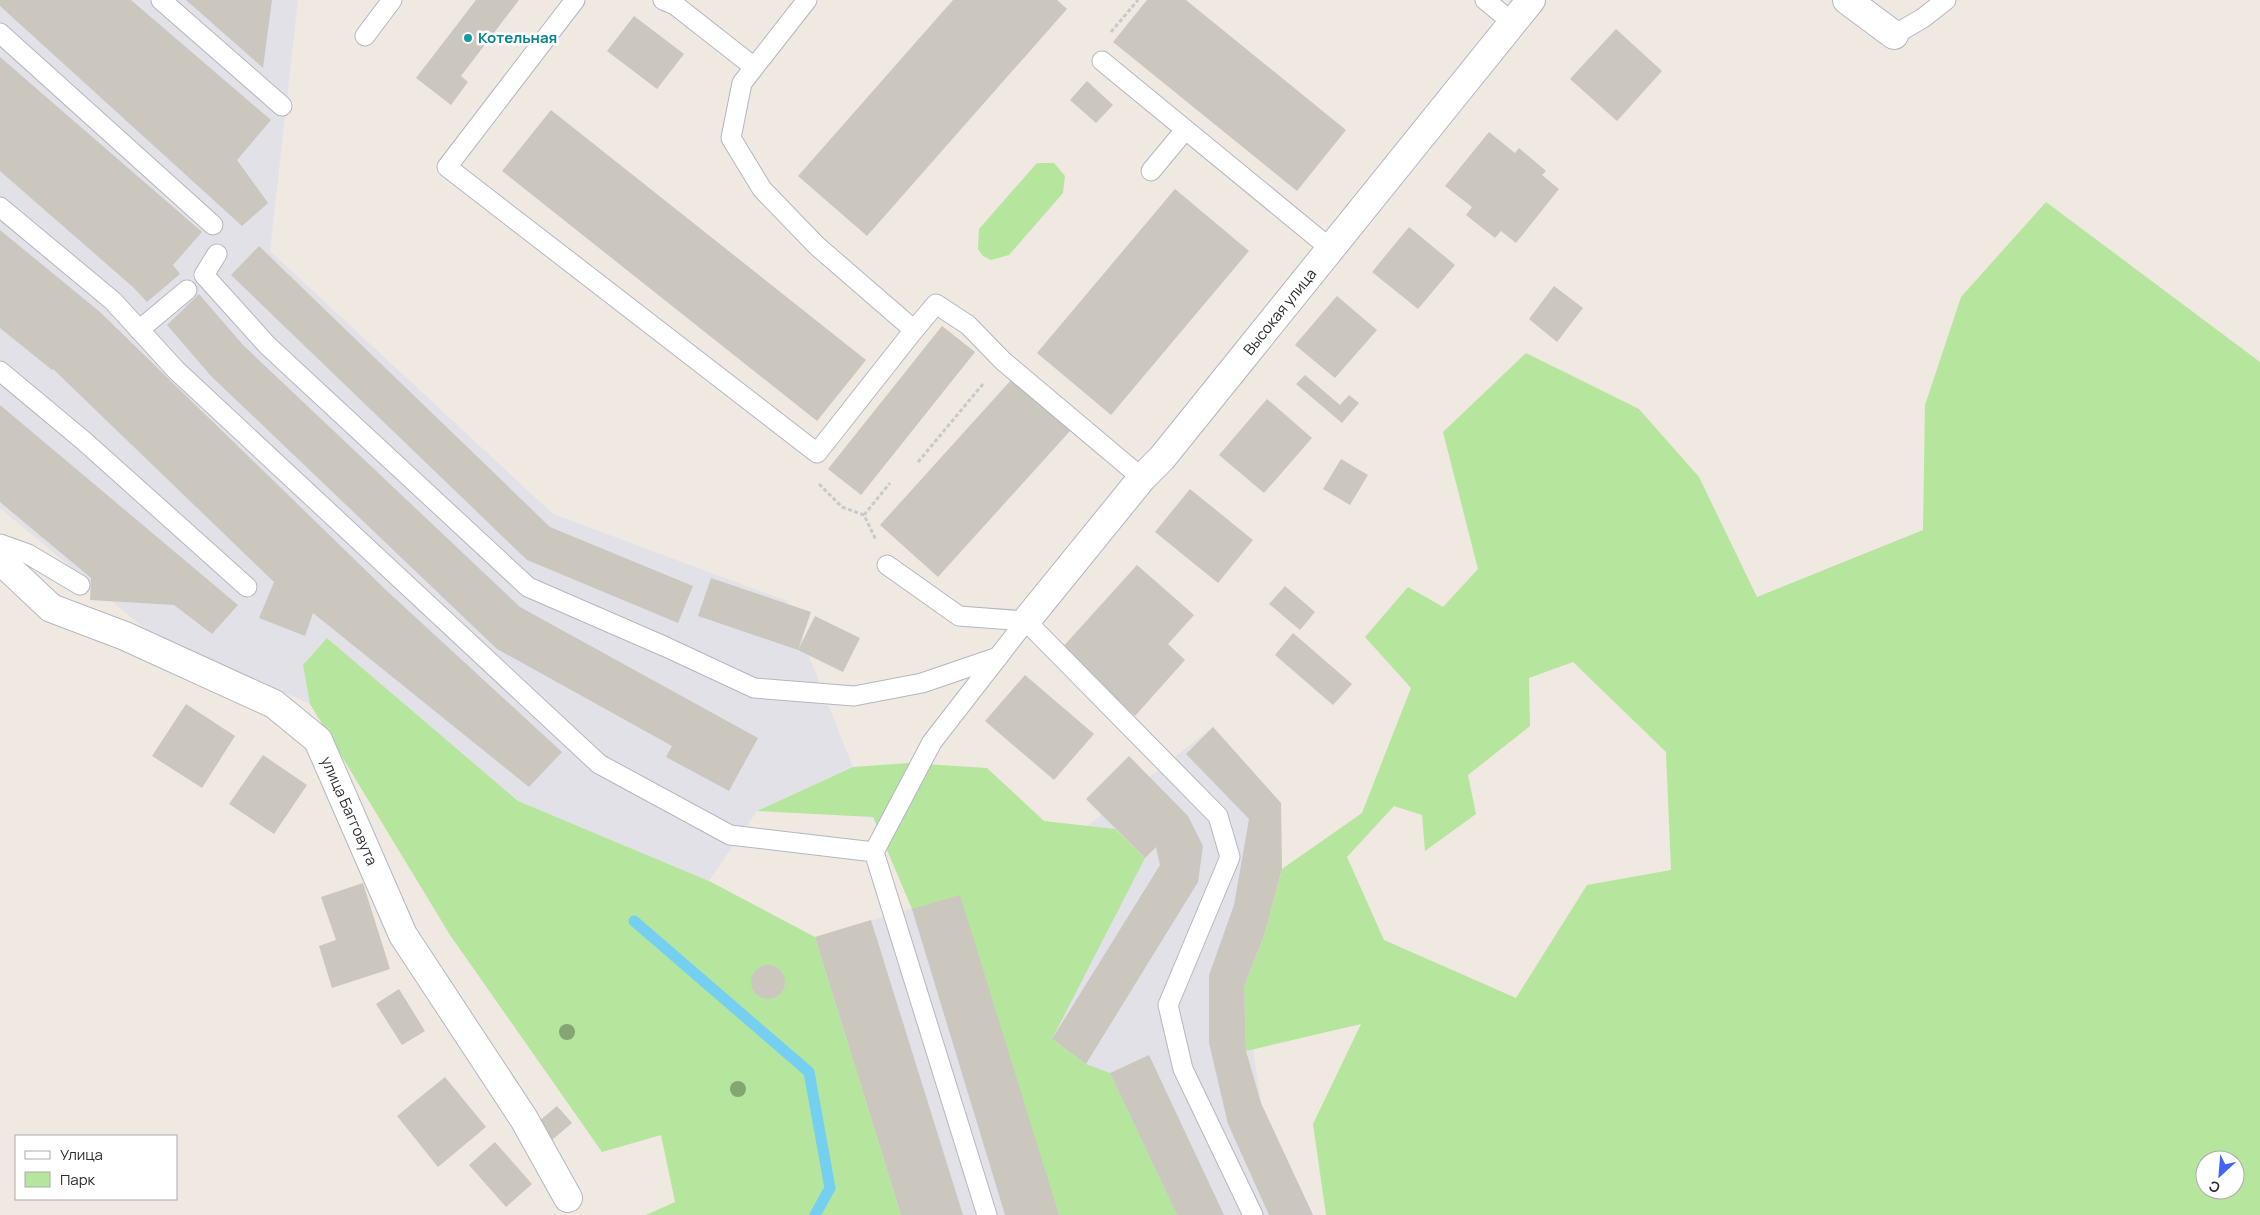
<svg xmlns="http://www.w3.org/2000/svg" width="2260" height="1215" viewBox="0 0 2260 1215" font-family="Manrope,sans-serif">
	<rect width="100%" height="100%" fill="#efe9e1"/>
	<g fill="#e3e1e8">
		<path d="M0,0H298L270,251L553,514L787,601L853,767L757,811L709,881L518,801L327,638L303,665L310,704L151,634L0,508Z"/>
		<path d="M1213,727L1281,803L1282,869L1244,987L1261,1103L1313,1215H901L815,937L1026,874Z"/>
	</g>
	<g fill="#b6e59e" fill-rule="evenodd">
		<path d="M1037,163H1054L1065,176L1063,193L1009,255L991,260L983,256L978,249L979,229Z"/>
		<path d="M2046,202L2260,362V1215H1326L1313,1124L1361,1024L1246,1051L1244,987L1264,936L1282,869L1362,813L1411,688L1365,637L1408,587L1443,607L1478,569L1443,432L1526,353L1639,409L1699,477L1757,597L1923,530L1925,405L1961,297ZM1573,662L1666,752L1671,870L1587,885L1516,998L1384,940L1347,857L1394,806L1422,815L1425,851L1476,814L1468,775L1530,726L1529,678ZM2205,1160H2235V1190H2205Z"/>
		<path d="M327,638L518,801L709,881L815,937L901,1215H646L675,1202L661,1135L602,1152L450,935L310,704L303,665Z"/>
		<path d="M909,763L987,768L1044,821L1115,829L1145,858L1052,1039L1086,1064L1110,1073L1177,1215H1059L912,909L873,817L757,811L853,767Z"/>
	</g>
	<g fill="none" stroke-linecap="round" stroke-linejoin="round">
		<path stroke="#75cff0" stroke-width="11" d="M634,921L809,1072L830,1188L815,1215"/>
	</g>
	<g fill="#cbc7bf">
		<path d="M0,0H131L271,120L237,160L268,203L242,226L0,6Z"/>
		<path d="M186,0H272L263,68Z"/>
		<path d="M476,0H519L461,76L468,82L451,105L416,78Z"/>
		<path d="M953,0H1057L1067,9L867,236L798,176Z"/>
		<path d="M1147,0H1186L1346,130L1297,191L1113,42Z"/>
		<path d="M634,16L684,54L657,89L607,51Z"/>
		<path d="M1616,29L1662,71L1617,121L1570,79Z"/>
		<path d="M0,57L202,232L173,265L180,274L147,302L134,288L0,171Z"/>
		<path d="M1087,81L1113,105L1096,123L1070,100Z"/>
		<path d="M551,110L866,360L817,421L502,171Z"/>
		<path d="M1489,132L1515,153L1519,148L1546,171L1542,175L1559,189L1516,243L1501,231L1495,238L1466,215L1472,207L1445,186Z"/>
		<path d="M1175,189L1249,251L1111,415L1037,353Z"/>
		<path d="M1409,227L1455,265L1418,309L1372,272Z"/>
		<path d="M0,230L100,312L387,591L562,752L529,787L313,613L305,636L259,618L274,582L53,369L52,370L0,328Z"/>
		<path d="M259,246L550,527L693,586L678,623L527,560L231,275Z"/>
		<path d="M1554,286L1583,308L1557,342L1529,319Z"/>
		<path d="M199,294L243,345L520,607L758,738L729,791L666,757L672,746L497,649L211,376L167,325Z"/>
		<path d="M1337,296L1377,330L1335,378L1295,345Z"/>
		<path d="M942,326L975,352L861,495L828,469Z"/>
		<path d="M1305,375L1340,405L1349,395L1359,403L1342,423L1296,384Z"/>
		<path d="M1012,379L1070,431L938,577L880,525Z"/>
		<path d="M1267,399L1312,438L1264,493L1219,455Z"/>
		<path d="M0,405L238,605L212,634L174,605L90,600L91,578L0,502Z"/>
		<path d="M1341,459L1368,475L1350,505L1323,489Z"/>
		<path d="M1190,489L1253,540L1218,583L1155,532Z"/>
		<path d="M1137,565L1194,615L1168,644L1185,660L1135,716L1061,649Z"/>
		<path d="M711,578L811,612L798,650L815,616L860,638L843,672L798,650L698,616Z"/>
		<path d="M1285,586L1315,612L1300,630L1269,604Z"/>
		<path d="M1293,633L1352,684L1333,705L1275,655Z"/>
		<path d="M1025,675L1094,734L1054,780L985,721Z"/>
		<path d="M186,704L235,736L202,788L152,756Z"/>
		<path d="M1213,727L1281,803L1282,869L1264,936L1244,987L1246,1051L1261,1103L1313,1215H1269L1228,1124L1209,1043V975L1234,905L1249,819L1186,754Z"/>
		<path d="M263,755L307,785L274,834L229,804Z"/>
		<path d="M1129,756L1188,816L1203,846L1198,882L1086,1064L1052,1039L1160,865L1156,847L1145,858L1086,799Z"/>
		<path d="M363,883L390,969L332,988L319,946L336,940L321,897Z"/>
		<path d="M960,895L1059,1215H1005L912,909Z"/>
		<path d="M871,920L963,1215H901L815,937Z"/>
		<circle cx="768" cy="982" r="17"/>
		<path d="M399,989L425,1031L402,1045L376,1004Z"/>
		<path d="M1149,1055L1224,1215H1177L1110,1073Z"/>
		<path d="M445,1077L486,1127L438,1167L397,1116Z"/>
		<path d="M557,1106L572,1123L552,1140L537,1123Z"/>
		<path d="M495,1142L532,1184L506,1207L469,1165Z"/>
	</g>
	<g fill="none" stroke-linecap="round" stroke-linejoin="round">
		<defs>
			<g id="lane">
				<path d="M161,0L282,106"/>
				<path d="M575,0L447,167L817,453L914,330L817,246L762,189L731,138L742,83L807,0"/>
				<path d="M663,0L675,5L754,67"/>
				<path d="M1485,0L1513,23"/>
				<path d="M0,33L213,225"/>
				<path d="M1894,35L1923,18L1946,0"/>
				<path d="M365,36L392,0"/>
				<path d="M1102,61L1331,249"/>
				<path d="M1151,171L1185,130"/>
				<path d="M0,207L113,301L176,370L599,764L730,835L874,852L987,1215"/>
				<path d="M217,254L204,275L267,345L528,587L666,647L754,688L854,696L922,683L998,657"/>
				<path d="M139,330L187,290"/>
				<path d="M914,330L936,304L968,325L1003,361L1142,478"/>
				<path d="M0,371L84,441L247,587"/>
				<path d="M0,544L28,554L80,585"/>
				<path d="M887,565L959,616L1026,621L1218,816L1230,857L1168,1005L1183,1069L1253,1215"/>
				<path d="M874,852L932,742L1026,621"/>
			</g>
			<g id="street">
				<path d="M1847,0L1894,35"/>
				<path d="M0,560L51,608L125,636L274,704L318,740L403,935L524,1119L568,1198"/>
				<path d="M1026,621L1142,478L1162,458L1531,0"/>
			</g>
		</defs>
		<use href="#lane" stroke="#b4b7c1" stroke-width="21"/>
		<use href="#street" stroke="#b4b7c1" stroke-width="30"/>
		<g stroke="#c9c9c9" stroke-width="3" stroke-dasharray="4 2.5" stroke-linecap="butt">
			<path d="M1111,32L1138,0"/>
			<path d="M918,462L983,384"/>
			<path d="M819,484L842,507L864,515L876,540"/>
			<path d="M864,515L890,483"/>
		</g>
		<use href="#lane" stroke="#fff" stroke-width="19"/>
		<use href="#street" stroke="#fff" stroke-width="28"/>
	</g>
	<g fill="#84a574">
		<circle cx="567" cy="1032" r="8"/>
		<circle cx="738" cy="1089" r="8"/>
	</g>
	<circle fill="#0f9aa8" stroke="#fff" stroke-width="2" cx="468" cy="38" r="5"/>
	<g text-anchor="middle" stroke-width="5" stroke-linejoin="round" paint-order="stroke">
		<g font-size="15" font-weight="bold" fill="#0d838f" stroke="#fff" text-anchor="start">
			<text x="478" y="43">Котельная</text>
		</g>
		<g font-size="15" fill="#2e2e2e" stroke="#fff">
			<text transform="translate(1280 312) rotate(-51)" y="5">Высокая улица</text>
			<text transform="translate(349 811) rotate(66)" y="5">улица Багговута</text>
		</g>
	</g>
	<rect x="15" y="1135" width="162" height="65" fill="#ffffff" stroke="#ababab"/>
	<rect x="25" y="1151" width="25" height="8" fill="#ffffff" stroke="#ababab"/>
	<text x="60" y="1160" font-size="15" fill="#2e2e2e">Улица</text>
	<rect x="25" y="1172" width="25" height="15" fill="#b6e59e" stroke="#ababab"/>
	<text x="60" y="1185" font-size="15" fill="#2e2e2e">Парк</text>
	<g transform="translate(2220 1175) rotate(206)"><circle r="24" fill="#ffffff" stroke="#ababab"/>
	<path d="M0-4L9 19L0 12L-9 19Z" fill="#4264fb"/>
	<text y="-8" font-size="14" font-weight="bold" text-anchor="middle" fill="#2e2e2e">С</text>
	</g>
</svg>
